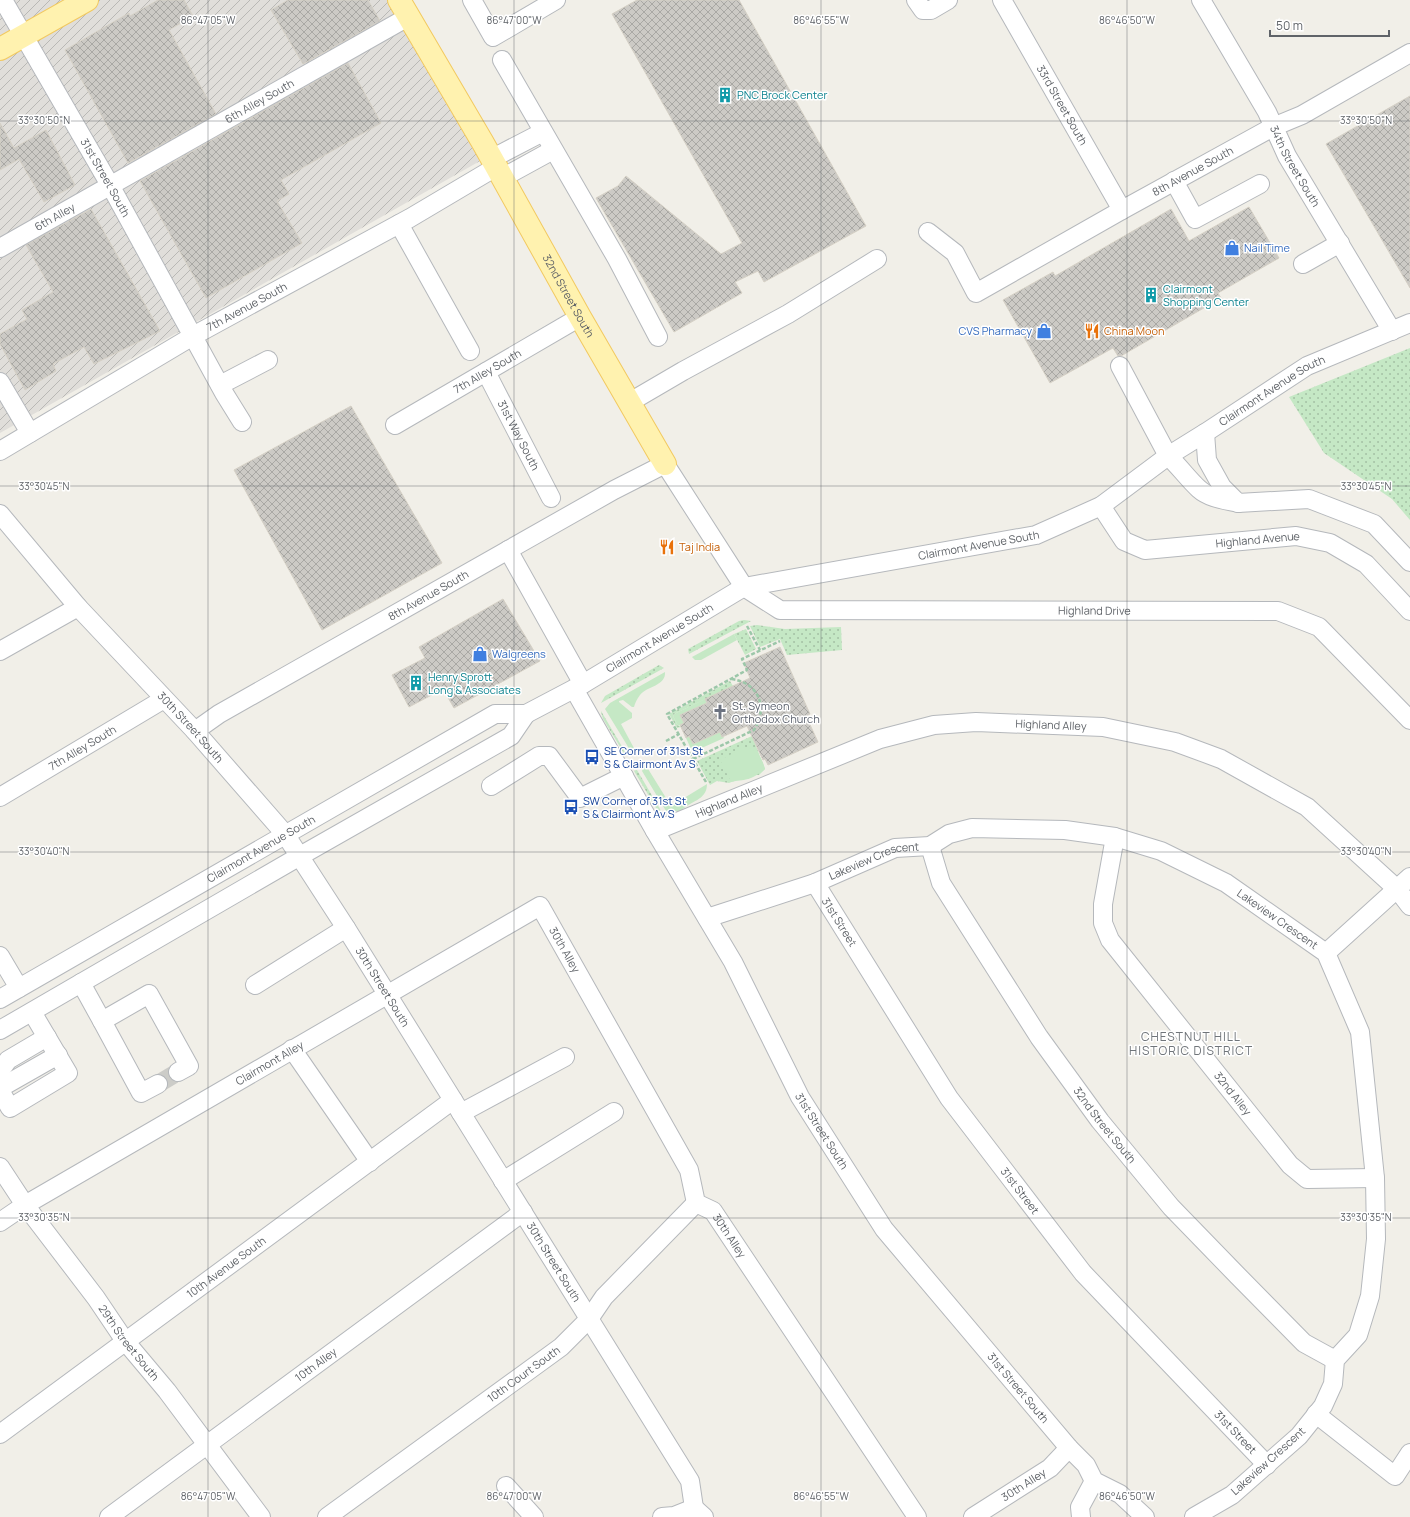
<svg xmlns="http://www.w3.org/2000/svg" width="1410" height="1517" viewBox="0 0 1410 1517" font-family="Manrope,sans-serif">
	<defs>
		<pattern id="industrial-furrows" width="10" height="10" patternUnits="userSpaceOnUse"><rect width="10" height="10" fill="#e0deda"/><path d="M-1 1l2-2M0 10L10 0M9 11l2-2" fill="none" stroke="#b9b8b5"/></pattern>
		<pattern id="grass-dots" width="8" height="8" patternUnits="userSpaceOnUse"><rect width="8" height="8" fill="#c5e8c5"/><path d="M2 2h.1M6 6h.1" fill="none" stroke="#a3c0a4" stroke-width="1.8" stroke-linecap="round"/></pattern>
		<pattern id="building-cross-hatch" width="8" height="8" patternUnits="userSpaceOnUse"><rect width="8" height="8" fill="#cccac5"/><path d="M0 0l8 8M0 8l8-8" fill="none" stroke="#a9a8a4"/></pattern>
	</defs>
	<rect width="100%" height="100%" fill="#f1efe8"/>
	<path fill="url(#industrial-furrows)" d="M0,0H390L480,161L0,433Z"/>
	<g fill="url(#grass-dots)">
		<path d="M1410,348V520L1392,499L1324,453L1289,397Z"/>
		<path d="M744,620L751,621L689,654L688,649L739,621Z"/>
		<path d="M757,625L785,629L841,627L842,650L787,655L780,639L760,647L750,626Z"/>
		<path d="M746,629L756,649L745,655L734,634Z"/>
		<path d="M659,665L664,668L601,703L605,696Z"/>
		<path d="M730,681L733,686L674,714L673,716L678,726H680L681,727L677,728L669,714Z"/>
		<path d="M601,711L627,755H625L603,719L601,712Z"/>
		<path d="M752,736L765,769L759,775H755L748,779H739L729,783L717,781L710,785L697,761Z"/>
		<path d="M636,770H637L667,821L662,818L634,771Z"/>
	</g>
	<g fill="#c5e8c5">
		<path d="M734,634L737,640L701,660H695L692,657Z"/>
		<path d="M665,672C666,686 647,686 640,695C637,699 635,703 634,707H632L623,700L619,701V702L632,713V718L621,724L635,750H630L605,709L610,703Z"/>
		<path d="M705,699L707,703L680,715L684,723L678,726L673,716L674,714Z"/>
		<path d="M720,732L724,738L695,751H692L686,738L689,736L693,744Z"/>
		<path d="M745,747C758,750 762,758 765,769C762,772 752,778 748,779C742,781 738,780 731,782L720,760Z"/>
		<path d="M645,764L671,806L707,784C707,801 689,801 681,811H666L642,771Z"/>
	</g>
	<g fill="url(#building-cross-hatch)" stroke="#d6d1c6">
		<path d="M158,0H184L193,16L169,30L216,114L128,163L65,50L129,13L130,16Z"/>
		<path d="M288,0H368L380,21L303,64L271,10Z"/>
		<path d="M637,0H739L866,226L764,282L758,271L735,282L742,293L674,332L596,198L618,186L626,176L721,254L742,243L612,14Z"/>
		<path d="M348,63L381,123L281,180L289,194L277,201L302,243L206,298L140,181Z"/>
		<path d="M1410,96V288L1326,144Z"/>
		<path d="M0,123L14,148L46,130L75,185L44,202L19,159L0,170Z"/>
		<path d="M1249,207L1279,258L1218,293L1221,298L1121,356H1118L1113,348L1050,383L1003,300L1053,272L1055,276L1171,209L1189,241Z"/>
		<path d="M91,209L160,331L94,364L84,347L53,364L56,371L25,390L0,344V334L27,319L22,310L53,292L26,245Z"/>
		<path d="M351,406L442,563L322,630L234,470Z"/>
		<path d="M503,599L540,661L454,708L443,689L409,707L392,675L425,658L419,647Z"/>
		<path d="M780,647L810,714L806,716L818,742L768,765L765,759L763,760L747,726L722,737L720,732L693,744L689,736L686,738L680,725L684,723L680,715L707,703L705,699L750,678L744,663Z"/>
	</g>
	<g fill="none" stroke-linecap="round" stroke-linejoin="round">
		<path stroke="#ccccc8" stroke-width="18" stroke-dasharray="18 9" stroke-linecap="butt" d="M158,1084L178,1072"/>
		<defs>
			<g id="minor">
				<path id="s1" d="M3,0L110,185L224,393L242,422"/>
				<path d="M472,0L493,37L556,0"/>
				<path d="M916,0L923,10H931L948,0"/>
				<path id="s2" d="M1002,0L1122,210"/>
				<path id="s3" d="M1201,0L1267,112L1287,156L1392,331"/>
				<path d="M502,60L617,259L658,337"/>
				<path d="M491,159L543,132"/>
				<path d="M502,178L553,150"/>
				<path d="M1174,181L1195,219L1260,184"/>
				<path d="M399,224L470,351"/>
				<path id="s4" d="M928,232L955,253L976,293L1122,210L1273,127L1302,115L1410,53"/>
				<path id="s5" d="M0,248L408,17"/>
				<path d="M1303,264L1340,243"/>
				<path d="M1120,366L1168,456C1179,466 1188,479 1199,489C1209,498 1225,500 1238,503"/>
				<path id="s6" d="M486,372L551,498"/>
				<path d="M0,382L30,433"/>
				<path d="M220,385L268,360"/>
				<path d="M630,402L683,371L788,314L877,259"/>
				<path id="s7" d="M395,425L580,317"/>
				<path d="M1205,433L1207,460L1222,487L1238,503L1309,499L1374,524L1410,562"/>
				<path id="s8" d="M0,451L193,336L410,218L496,167"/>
				<path id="s9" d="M1101,506L1124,541L1145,550L1296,536L1330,543L1366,564L1410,611"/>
				<path id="s10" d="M0,514L78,607L195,731L285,834L346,928L690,1481L694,1508"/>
				<path d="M508,550L583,684"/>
				<path d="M0,651L78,607"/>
				<path id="s11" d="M574,689L655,831L733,962L800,1097L884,1229L1069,1448L1086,1465L1094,1481L1120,1494L1145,1517"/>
				<path id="s12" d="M195,731L219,714L614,490L665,464L744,587L780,610L1278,611L1319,627L1410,720"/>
				<path d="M491,786L539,756H549L580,798L624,776"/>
				<path id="s13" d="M0,797L164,699"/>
				<path id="s14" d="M655,831L880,739L934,725L976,722L1103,727L1175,742L1221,759L1307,807L1397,889L1410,906"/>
				<path id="s15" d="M1115,837L1103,904V923L1110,940L1290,1165L1307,1179L1375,1178"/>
				<path id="s16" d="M930,846L941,883L1039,1037L1100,1121L1171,1207L1237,1275L1304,1343L1335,1360"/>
				<path id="s17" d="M815,883L949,1098L1083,1273L1267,1465"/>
				<path id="s18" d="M707,918L815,883L895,848L930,846L949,834L972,828L1065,830L1115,837L1161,851L1226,883L1326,953L1360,1032L1375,1178L1376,1239L1370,1296L1358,1335L1335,1360L1333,1384L1323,1406L1299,1436L1232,1495L1194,1517"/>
				<path d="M1326,953L1410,877"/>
				<path d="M0,956L19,988"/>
				<path d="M81,983L102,1021L149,994L189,1066L178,1072"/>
				<path d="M255,985L346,928"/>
				<path id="s19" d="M0,999L495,714H526L583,684L744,587L1036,535L1101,506L1168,456L1205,433L1307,366L1410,323"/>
				<path d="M102,1021L141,1093L158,1084"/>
				<path d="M0,1030L300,856L511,736L526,714"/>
				<path d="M292,1049L370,1162"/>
				<path d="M0,1071L8,1060L47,1037"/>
				<path d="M0,1088L58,1055"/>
				<path d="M0,1090L10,1108L68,1073L32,1012"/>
				<path d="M461,1113L565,1057"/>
				<path id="s20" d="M0,1167L25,1205L96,1298L125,1341L167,1391L261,1517"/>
				<path d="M503,1181L614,1112"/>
				<path id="s21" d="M0,1222L25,1205L540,906L689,1170L696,1203L713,1211L917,1517"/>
				<path d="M1316,1414L1395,1476L1410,1453"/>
				<path id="s22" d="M0,1434L453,1100"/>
				<path d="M506,1486L534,1517"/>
				<path id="s23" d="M109,1517L523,1212"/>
				<path id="s24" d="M327,1517L561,1347L589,1319L604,1297L696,1203"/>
				<path d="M662,1517L674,1516L694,1508L704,1517"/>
				<path id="s25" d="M973,1517L1050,1468L1069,1448"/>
				<path d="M1081,1517L1080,1507L1094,1481"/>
			</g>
			<g id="major">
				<path id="s26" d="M399,0L483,143L580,317L665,464"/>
				<path d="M0,49L87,0"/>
			</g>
		</defs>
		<use href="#minor" stroke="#b5b8bc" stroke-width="20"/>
		<use href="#major" stroke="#f2c960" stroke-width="24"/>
		<g stroke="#9cc7a9" stroke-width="2.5" stroke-dasharray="4 2" stroke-linecap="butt">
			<path d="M747,626L760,650"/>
			<path d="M666,741L679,734"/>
			<path d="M693,759L754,730C769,707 758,682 731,679"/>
			<path d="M706,782L667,714L747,670L742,659L780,641"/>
		</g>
		<use href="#minor" stroke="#fff" stroke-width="18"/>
		<use href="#major" stroke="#fff2af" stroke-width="22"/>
	</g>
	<path fill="none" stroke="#5f6368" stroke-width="1" stroke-opacity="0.45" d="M208,0V1517M514,0V1517M821,0V1517M1127,0V1517M0,121H1410M0,486H1410M0,852H1410M0,1218H1410"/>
	<defs>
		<symbol id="building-bare" viewBox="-9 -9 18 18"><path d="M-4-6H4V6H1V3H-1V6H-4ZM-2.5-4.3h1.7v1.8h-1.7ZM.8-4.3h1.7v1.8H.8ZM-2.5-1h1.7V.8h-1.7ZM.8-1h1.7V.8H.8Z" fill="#0f9aa8" stroke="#fff" stroke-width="2.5" paint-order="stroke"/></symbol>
		<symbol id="shop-bare" viewBox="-9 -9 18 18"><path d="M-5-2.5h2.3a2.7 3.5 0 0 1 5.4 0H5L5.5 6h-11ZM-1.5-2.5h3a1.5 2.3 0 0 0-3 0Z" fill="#3f7fe0" stroke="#fff" stroke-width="2.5" paint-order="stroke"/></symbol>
		<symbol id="restaurant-bare" viewBox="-9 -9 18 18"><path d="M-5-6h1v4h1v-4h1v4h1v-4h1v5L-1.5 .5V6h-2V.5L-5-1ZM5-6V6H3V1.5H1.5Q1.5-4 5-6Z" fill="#e8710a" stroke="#fff" stroke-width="2.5" paint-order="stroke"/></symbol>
		<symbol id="church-bare" viewBox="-9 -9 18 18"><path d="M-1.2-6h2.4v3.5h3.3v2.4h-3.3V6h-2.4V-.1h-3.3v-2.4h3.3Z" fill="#6b7280" stroke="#fff" stroke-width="2.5" paint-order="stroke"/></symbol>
		<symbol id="bus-bare" viewBox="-9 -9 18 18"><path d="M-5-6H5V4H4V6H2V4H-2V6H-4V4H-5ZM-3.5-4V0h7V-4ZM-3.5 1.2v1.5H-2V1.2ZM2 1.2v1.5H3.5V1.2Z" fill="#1a4fb4" stroke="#fff" stroke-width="2.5" paint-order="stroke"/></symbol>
	</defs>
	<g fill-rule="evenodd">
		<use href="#building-bare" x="714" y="84" width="22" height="22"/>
		<use href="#shop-bare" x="1221" y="237" width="22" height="22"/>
		<use href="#building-bare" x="1140" y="284" width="22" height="22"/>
		<use href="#shop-bare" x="1033" y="320" width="22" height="22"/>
		<use href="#restaurant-bare" x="1081" y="320" width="22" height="22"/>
		<use href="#restaurant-bare" x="656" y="536" width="22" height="22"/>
		<use href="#shop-bare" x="469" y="643" width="22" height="22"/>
		<use href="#building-bare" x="405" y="672" width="22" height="22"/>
		<use href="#church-bare" x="709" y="701" width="22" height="22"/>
		<use href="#bus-bare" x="581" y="746" width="22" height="22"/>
		<use href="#bus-bare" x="560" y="796" width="22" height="22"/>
	</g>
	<g text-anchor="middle" stroke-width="3" stroke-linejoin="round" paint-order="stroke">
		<g font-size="11" fill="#0d838f" stroke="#fff" text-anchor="start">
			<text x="737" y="99">PNC Brock Center</text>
			<text x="1163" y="293">Clairmont<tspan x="1163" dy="13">Shopping Center</tspan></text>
			<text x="428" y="681">Henry Sprott<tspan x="428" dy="13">Long &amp; Associates</tspan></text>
		</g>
		<g font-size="11" fill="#5f6368" stroke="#fff">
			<text dy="4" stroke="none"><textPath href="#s5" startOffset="298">6th Alley South</textPath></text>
			<text dy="4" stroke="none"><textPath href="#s2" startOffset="121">33rd Street South</textPath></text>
			<text dy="4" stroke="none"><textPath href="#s3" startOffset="191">34th Street South</textPath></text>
			<text dy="4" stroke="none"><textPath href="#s4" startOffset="328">8th Avenue South</textPath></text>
			<text dy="4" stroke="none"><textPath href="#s1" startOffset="205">31st Street South</textPath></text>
			<text dy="4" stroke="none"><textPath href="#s5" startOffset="63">6th Alley</textPath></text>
			<text dy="4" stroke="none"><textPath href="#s26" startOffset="341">32nd Street South</textPath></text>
			<text dy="4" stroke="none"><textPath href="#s8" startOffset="286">7th Avenue South</textPath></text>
			<text dy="4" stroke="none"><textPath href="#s7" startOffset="107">7th Alley South</textPath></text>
			<text dy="4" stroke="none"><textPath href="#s19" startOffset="1429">Clairmont Avenue South</textPath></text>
			<text dy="4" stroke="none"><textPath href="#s6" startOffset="71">31st Way South</textPath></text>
			<text dy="4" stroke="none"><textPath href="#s9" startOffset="178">Highland Avenue</textPath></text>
			<text dy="4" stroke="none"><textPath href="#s19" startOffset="1093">Clairmont Avenue South</textPath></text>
			<text dy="4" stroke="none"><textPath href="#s12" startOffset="270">8th Avenue South</textPath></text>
			<text dy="4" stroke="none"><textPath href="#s12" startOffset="1044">Highland Drive</textPath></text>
			<text dy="4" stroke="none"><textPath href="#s19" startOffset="756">Clairmont Avenue South</textPath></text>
			<text dy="4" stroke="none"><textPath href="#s14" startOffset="416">Highland Alley</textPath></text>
			<text dy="4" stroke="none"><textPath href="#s10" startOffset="286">30th Street South</textPath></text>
			<text dy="4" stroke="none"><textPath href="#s13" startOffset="96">7th Alley South</textPath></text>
			<text dy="4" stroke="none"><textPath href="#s14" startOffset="80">Highland Alley</textPath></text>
			<text dy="4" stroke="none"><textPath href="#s19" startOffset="301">Clairmont Avenue South</textPath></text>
			<text dy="4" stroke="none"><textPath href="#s18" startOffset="177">Lakeview Crescent</textPath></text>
			<text dy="4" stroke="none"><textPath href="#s18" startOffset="609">Lakeview Crescent</textPath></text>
			<text dy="4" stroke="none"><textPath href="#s17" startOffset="46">31st Street</textPath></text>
			<text dy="4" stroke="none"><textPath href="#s21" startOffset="676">30th Alley</textPath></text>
			<text dy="4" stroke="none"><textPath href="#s10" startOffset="610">30th Street South</textPath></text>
			<text dy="4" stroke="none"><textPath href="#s21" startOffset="313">Clairmont Alley</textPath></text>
			<text dy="4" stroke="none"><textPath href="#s15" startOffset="302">32nd Alley</textPath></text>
			<text dy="4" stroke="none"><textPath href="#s16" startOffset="331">32nd Street South</textPath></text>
			<text dy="4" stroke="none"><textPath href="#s11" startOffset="507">31st Street South</textPath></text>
			<text dy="4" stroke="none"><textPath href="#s17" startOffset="370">31st Street</textPath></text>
			<text dy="4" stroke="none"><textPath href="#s21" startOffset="1011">30th Alley</textPath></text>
			<text dy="4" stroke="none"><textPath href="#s10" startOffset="934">30th Street South</textPath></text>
			<text dy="4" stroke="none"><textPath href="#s22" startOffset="281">10th Avenue South</textPath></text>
			<text dy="4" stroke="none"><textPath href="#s20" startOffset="218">29th Street South</textPath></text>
			<text dy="4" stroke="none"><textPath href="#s23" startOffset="257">10th Alley</textPath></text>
			<text dy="4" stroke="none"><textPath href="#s24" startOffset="243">10th Court South</textPath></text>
			<text dy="4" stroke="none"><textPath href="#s11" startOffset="831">31st Street South</textPath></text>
			<text dy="4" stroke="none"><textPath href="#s17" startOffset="694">31st Street</textPath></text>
			<text transform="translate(1268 1461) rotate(-42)" y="4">Lakeview Crescent</text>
			<text dy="4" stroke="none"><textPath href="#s25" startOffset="60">30th Alley</textPath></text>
		</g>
		<g font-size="11" fill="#366cbe" stroke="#fff" text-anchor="start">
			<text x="1244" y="252">Nail Time</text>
			<text x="1032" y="335" text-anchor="end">CVS Pharmacy</text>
			<text x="492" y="658">Walgreens</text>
		</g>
		<g font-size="11" fill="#c56008" stroke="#fff" text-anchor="start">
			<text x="1104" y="335">China Moon</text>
			<text x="679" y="551">Taj India</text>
		</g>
		<g font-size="11" fill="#5b616d" stroke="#fff" text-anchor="start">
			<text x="732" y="710">St. Symeon<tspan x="732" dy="13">Orthodox Church</tspan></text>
		</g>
		<g font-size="11" fill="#164399" stroke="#fff" text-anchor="start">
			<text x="604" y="755">SE Corner of 31st St<tspan x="604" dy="13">S &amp; Clairmont Av S</tspan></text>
			<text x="583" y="805">SW Corner of 31st St<tspan x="583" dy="13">S &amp; Clairmont Av S</tspan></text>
		</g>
		<g font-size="12" letter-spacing="1" fill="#70757a" stroke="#fff">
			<text x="1191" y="1041">CHESTNUT HILL<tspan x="1191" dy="14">HISTORIC DISTRICT</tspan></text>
		</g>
	</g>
	<g font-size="10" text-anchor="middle" fill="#5f6368" stroke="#fff" stroke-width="3" stroke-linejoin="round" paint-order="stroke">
		<text x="208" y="24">86°47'05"W</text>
		<text x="514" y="24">86°47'00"W</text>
		<text x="821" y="24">86°46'55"W</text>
		<text x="1127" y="24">86°46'50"W</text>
		<text x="44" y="124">33°30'50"N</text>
		<text x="1366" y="124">33°30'50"N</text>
		<text x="44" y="490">33°30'45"N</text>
		<text x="1366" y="490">33°30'45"N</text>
		<text x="44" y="855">33°30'40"N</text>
		<text x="1366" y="855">33°30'40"N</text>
		<text x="44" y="1221">33°30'35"N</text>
		<text x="1366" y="1221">33°30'35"N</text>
		<text x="208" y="1500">86°47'05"W</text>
		<text x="514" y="1500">86°47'00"W</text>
		<text x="821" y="1500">86°46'55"W</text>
		<text x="1127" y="1500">86°46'50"W</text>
	</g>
	<path d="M1270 30v6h119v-6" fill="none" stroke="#5f6368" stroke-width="2"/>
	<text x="1276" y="30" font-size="12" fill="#5f6368" stroke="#ffffff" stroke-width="3" paint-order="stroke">50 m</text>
</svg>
